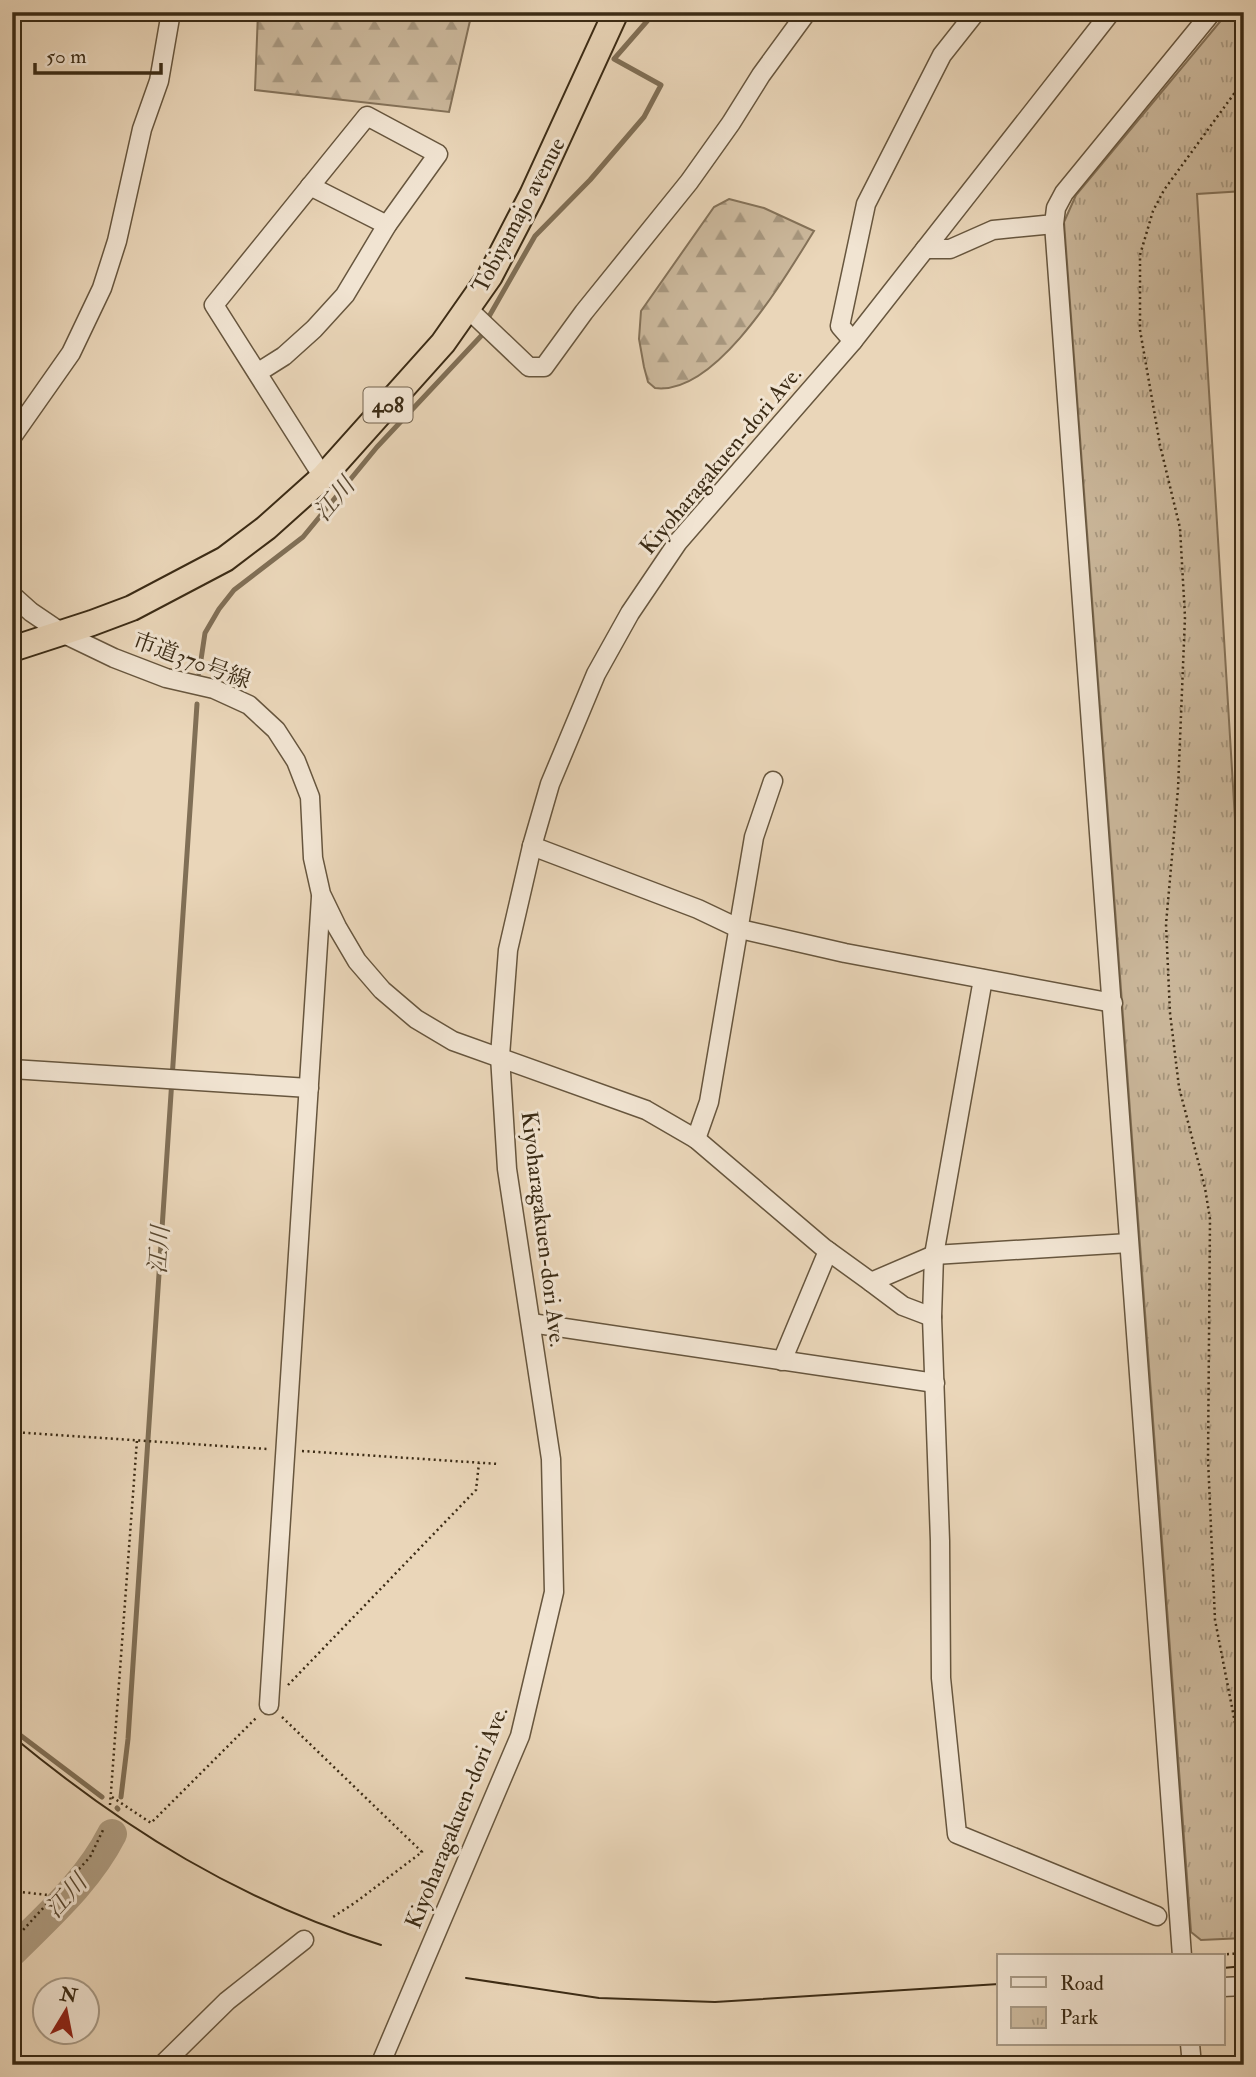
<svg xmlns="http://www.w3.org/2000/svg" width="1256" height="2077" viewBox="0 0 1256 2077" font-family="'IM FELL Double Pica','Noto Serif JP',serif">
	<defs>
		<pattern id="forest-firs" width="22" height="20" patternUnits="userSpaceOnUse" patternTransform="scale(1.75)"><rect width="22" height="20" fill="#ccb99d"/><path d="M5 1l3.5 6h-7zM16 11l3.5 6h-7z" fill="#a7977f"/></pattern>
		<pattern id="park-tufts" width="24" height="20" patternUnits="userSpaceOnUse" patternTransform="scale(1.75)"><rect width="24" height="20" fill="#ccb99d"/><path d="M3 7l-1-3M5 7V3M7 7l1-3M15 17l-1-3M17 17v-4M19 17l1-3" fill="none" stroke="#a7977f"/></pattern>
	</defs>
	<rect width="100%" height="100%" fill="#ead6b9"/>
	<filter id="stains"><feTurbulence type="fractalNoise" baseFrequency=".00286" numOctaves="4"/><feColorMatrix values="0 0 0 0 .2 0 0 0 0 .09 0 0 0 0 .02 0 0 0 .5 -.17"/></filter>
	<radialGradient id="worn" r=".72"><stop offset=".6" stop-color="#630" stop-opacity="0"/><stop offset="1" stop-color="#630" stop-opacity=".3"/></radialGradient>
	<g fill="url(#forest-firs)" stroke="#847259" stroke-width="2">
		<path d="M258,12H472L449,112L255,90Z"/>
		<path d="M729,199L764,208L814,231C785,277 717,396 655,388L648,382L644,367L639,339L641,311L714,207Z"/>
	</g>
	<path fill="url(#park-tufts)" stroke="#847259" stroke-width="2" d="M1228,12H1244V191L1197,194L1235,819H1244V1938L1201,1940L1191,1932L1064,222L1076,195Z"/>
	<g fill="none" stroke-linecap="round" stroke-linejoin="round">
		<g stroke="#806f56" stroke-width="5">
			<path d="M487,320L535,236L590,180L644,117L661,85L614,59L655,12"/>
			<path d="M199,673L205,633L219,609L234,590L303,537L377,447L482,335L481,330"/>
			<path d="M12,1729L102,1797"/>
			<path d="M121,1797L128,1739L197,704"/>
			<path d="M117,1808L118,1809"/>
		</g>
		<path stroke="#ae9c81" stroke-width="30" d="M12,1952C49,1915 88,1881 112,1834"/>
		<defs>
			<g id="minor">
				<path d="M310,186L387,225"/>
				<path d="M1054,224L1182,1956"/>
				<path d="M925,249H950L993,230L1054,224L1056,208L1064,193L1212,12"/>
				<path d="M467,308L529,367H544L584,312L689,182L731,123L761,75L807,12"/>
				<path d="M853,341L840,326L866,204L942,55L976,12"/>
				<path d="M257,373L284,356L314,329L345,295L387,225L438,154L367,116L214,305L323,477"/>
				<path d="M12,437L71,353L102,288L117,241L142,129L159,81L171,12"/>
				<path d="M12,595L31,612L62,633L114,658L166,678L214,689L249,705L276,730L296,761L310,797L313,858L321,894L337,927L357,961L382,990L416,1019L453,1041L646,1110L696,1139L824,1248L871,1282L934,1255L1129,1243"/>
				<path d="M532,846L698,909L740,929L845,953L1113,1003"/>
				<path d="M983,979L934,1255L932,1317L940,1541L941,1678L957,1834L1157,1916"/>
				<path d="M12,1069L309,1088"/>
				<path d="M696,1139L709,1102L754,837L773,781"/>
				<path d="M871,1282L903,1306L932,1317"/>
				<path d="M531,1323L935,1383"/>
				<path d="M782,1361L828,1251"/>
				<path d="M269,1705L321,897"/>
				<path d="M1223,1987L1244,1986"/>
				<path d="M1190,2044L1192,2065"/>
				<path d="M162,2065L227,2001L304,1940"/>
				<path d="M380,2065L520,1736L554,1592L551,1459L507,1169L500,1056L508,950L532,846L550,784L596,674L630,613L678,542L853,341L1111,12"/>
			</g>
			<path id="highway" d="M12,649L92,623L132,608L225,559L266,528L323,477L443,343L490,276L532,195L616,12"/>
		</defs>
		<use href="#minor" stroke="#67563e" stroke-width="21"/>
		<use href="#highway" stroke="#3b2b15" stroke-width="28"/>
		<g stroke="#3b2b15" stroke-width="2.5" stroke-dasharray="2 3.5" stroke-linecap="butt">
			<path d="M1244,80L1164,190L1153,211L1140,255V330L1160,445L1180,528L1185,617L1178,789L1166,924L1170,1013L1179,1087L1205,1188L1210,1219L1208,1459L1215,1620L1244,1769"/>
			<path d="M12,1432L267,1449"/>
			<path d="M302,1451L499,1464"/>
			<path d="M288,1685L476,1490L479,1463"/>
			<path d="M282,1717L422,1852L356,1902L333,1917"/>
			<path d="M112,1797L151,1823L256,1718"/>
			<path d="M110,1805L137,1440"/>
			<path d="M12,1891L57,1896"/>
			<path d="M12,1942L90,1857L104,1828"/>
			<path d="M1216,1955L1244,1953"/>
		</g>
		<use href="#minor" stroke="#f1e4d2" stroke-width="18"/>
		<use href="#highway" stroke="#ead6b9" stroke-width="24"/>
		<g stroke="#3b2b15" stroke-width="2">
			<path d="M12,1736C127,1831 238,1900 381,1945"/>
			<path d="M1223,1968L1244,1966"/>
			<path d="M466,1978L599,1998L715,2002L999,1984"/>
		</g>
	</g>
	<g text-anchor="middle" stroke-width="6" stroke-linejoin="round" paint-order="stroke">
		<rect fill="#f1e4d2" stroke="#72624e" stroke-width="2" x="363.5" y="387.5" width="49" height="35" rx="5"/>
		<g font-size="21" font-weight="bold" fill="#3b2b15">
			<text x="388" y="412">408</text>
		</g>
		<g font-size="23" fill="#3b2b15" stroke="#f1e4d2">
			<text transform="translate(518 215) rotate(-62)" y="8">Tobiyamajo avenue</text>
			<text transform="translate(720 460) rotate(-50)" y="8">Kiyoharagakuen-dori Ave.</text>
			<text transform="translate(192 660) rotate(20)" y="8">市道370号線</text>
			<text transform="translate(544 1229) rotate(83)" y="8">Kiyoharagakuen-dori Ave.</text>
			<text transform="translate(456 1817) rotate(-68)" y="8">Kiyoharagakuen-dori Ave.</text>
		</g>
		<g font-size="24" font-style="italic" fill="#584730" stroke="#f1e4d2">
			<text transform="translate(334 499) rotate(-50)" y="8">江川</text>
			<text transform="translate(159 1250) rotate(-86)" y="8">江川</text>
			<text transform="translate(66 1896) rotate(-48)" y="8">江川</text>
		</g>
	</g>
	<rect width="1256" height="2077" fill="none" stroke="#ead6b9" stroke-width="42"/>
	<rect x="14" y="14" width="1228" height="2049" fill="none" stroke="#3b2b15" stroke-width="3.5"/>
	<rect x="21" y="21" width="1214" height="2035" fill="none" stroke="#3b2b15" stroke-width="2"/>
	<rect x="997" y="1954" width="228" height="91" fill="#f1e4d2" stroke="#a89a86" stroke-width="2"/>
	<rect x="1011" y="1977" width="35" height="10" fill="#f1e4d2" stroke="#a89a86" stroke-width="2"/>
	<text x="1060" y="1990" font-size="21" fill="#3b2b15">Road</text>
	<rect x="1011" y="2007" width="35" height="21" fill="url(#park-tufts)" stroke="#a89a86" stroke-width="2"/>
	<text x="1060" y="2024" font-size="21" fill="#3b2b15">Park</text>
	<g transform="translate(66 2011) rotate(10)"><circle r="33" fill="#f1e4d2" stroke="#a89a86" stroke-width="2"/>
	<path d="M0-5L12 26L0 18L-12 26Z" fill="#8f2418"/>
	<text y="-10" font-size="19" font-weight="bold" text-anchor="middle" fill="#3b2b15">N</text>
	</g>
	<path d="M35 63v10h126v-10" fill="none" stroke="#3b2b15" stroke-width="3.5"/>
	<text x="46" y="63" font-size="21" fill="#3b2b15" stroke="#f1e4d2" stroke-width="5" paint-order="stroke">50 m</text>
	<rect width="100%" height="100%" filter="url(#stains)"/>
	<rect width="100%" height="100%" fill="url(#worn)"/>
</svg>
